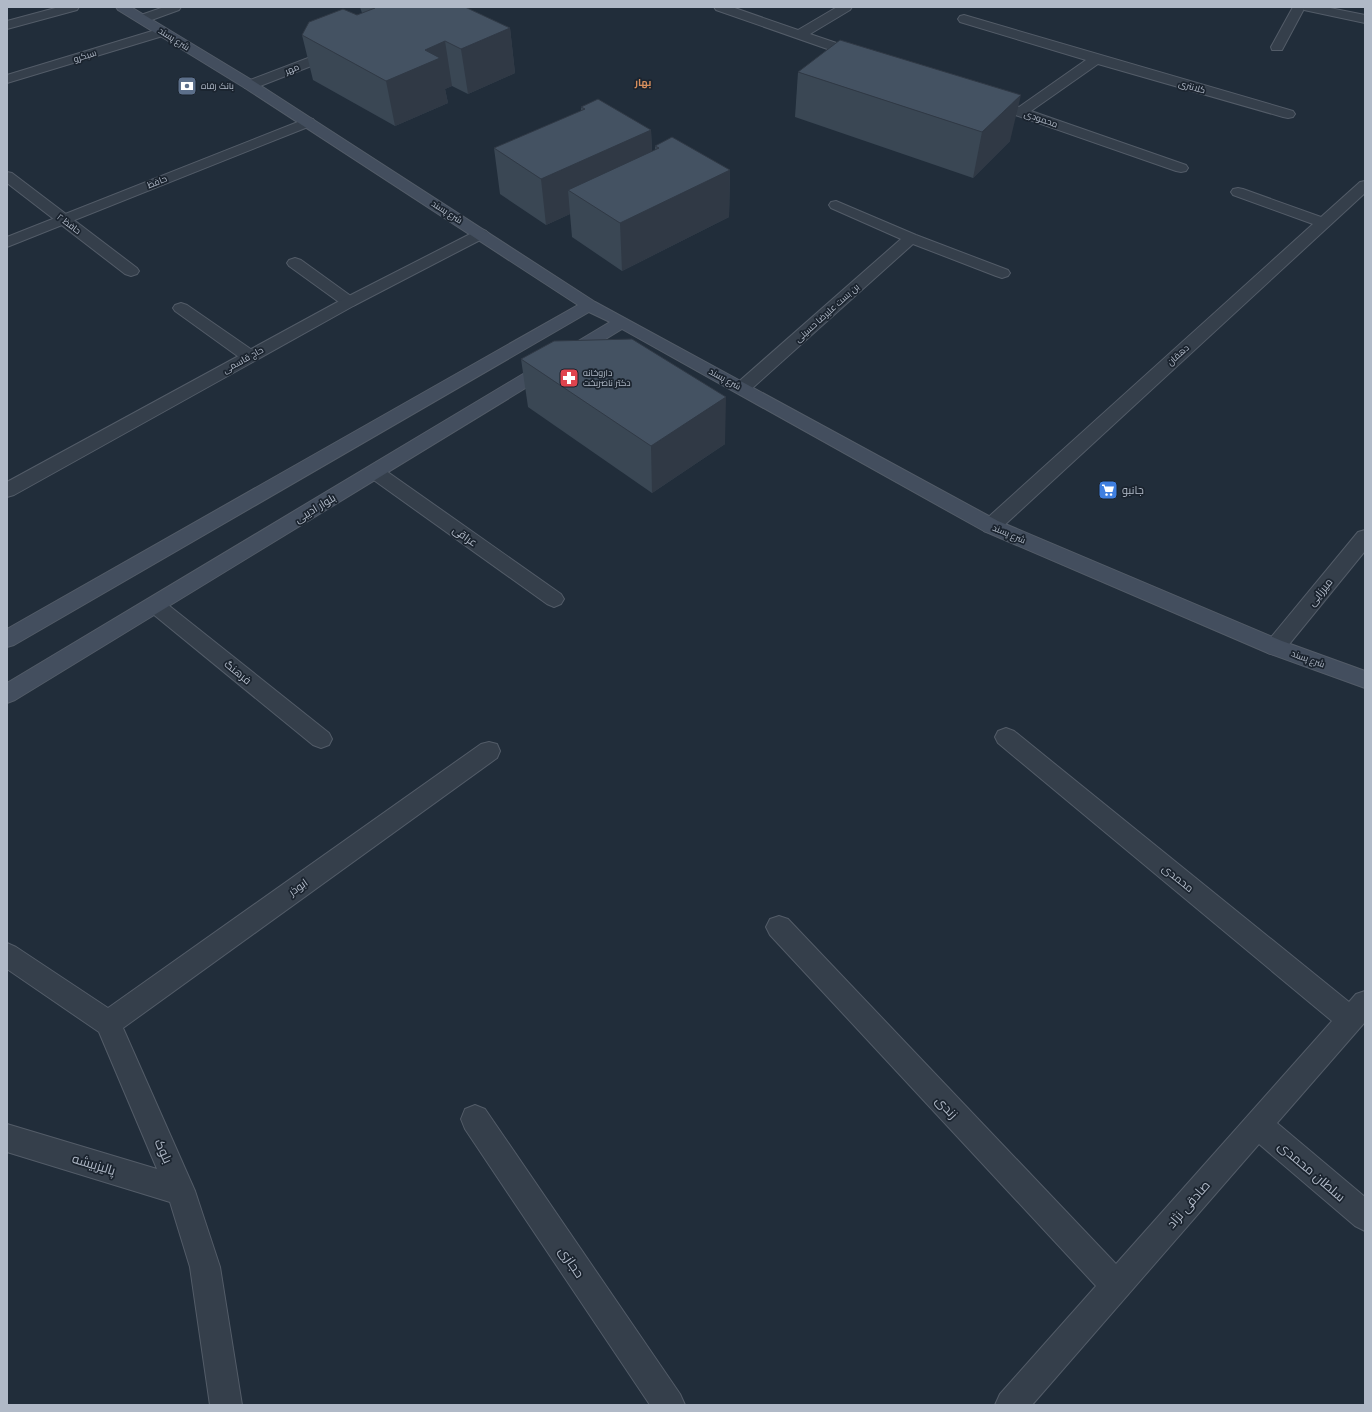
<svg xmlns="http://www.w3.org/2000/svg" width="1372" height="1412" viewBox="0 0 1372 1412" font-family="Raleway,Cairo,sans-serif">
	<rect width="100%" height="100%" fill="#212d3a"/>
	<g fill="none" stroke-linecap="round" stroke-linejoin="round">
		<defs>
			<g id="service">
				<path d="M164,7H181L179,10L146,22H138L136,19L138,16Z"/>
				<path d="M1293,7H1305L1282,50H1272L1271,47Z"/>
				<path d="M337,47L342,48L343,51L342,54L255,88H245L243,85L245,82Z"/>
				<path d="M7,172L12,173L137,268L139,271L137,274L131,276L125,274L7,183Z"/>
				<path d="M295,258L301,260L355,299L357,302L355,305L349,307L343,305L289,266L287,263L289,260Z"/>
				<path d="M181,303L187,305L255,352L258,356L255,360L249,361L243,360L175,311L173,308L175,305Z"/>
			</g>
			<g id="minor">
				<path d="M59,7H79L77,10L7,29V21Z"/>
				<path d="M714,7H732L798,30L837,7H852L850,10L810,34L866,53L867,56L866,59H856L716,10Z"/>
				<path d="M1302,7H1325L1365,15V23L1304,10Z"/>
				<path d="M964,15L1293,111L1295,114L1293,117L1288,118L1283,117L1098,64L1031,111L1186,165L1188,168L1186,171L1181,172L1176,171L984,104L982,101L984,98L989,97L1019,107L1086,60L960,22L958,19L960,16Z"/>
				<path d="M162,28L166,29L168,32L166,35L7,83V75Z"/>
				<path d="M308,118L313,119L315,122L313,125L7,247V237Z"/>
				<path d="M1365,181V193L998,531L991,533L984,531L981,526L984,521L1313,224L1233,195L1231,192L1233,189L1238,188L1243,189L1321,217L1360,182Z"/>
				<path d="M836,201L916,235L1008,270L1010,273L1008,276L1002,278L996,276L913,244L748,392L742,394L736,392L733,388L736,384L901,239L831,208L829,205L831,202Z"/>
				<path d="M481,229L486,231L489,234L486,237L355,305L14,495L7,497V482L343,299L476,231Z"/>
				<path d="M375,466L382,468L561,594L564,599L561,604L554,607L547,604L368,476L366,472L368,468Z"/>
				<path d="M1365,530V551L1282,653L1275,655L1268,653L1264,647L1268,641L1358,532Z"/>
				<path d="M155,597L162,600L329,733L332,739L329,745L321,748L313,745L148,610L145,605L148,600Z"/>
				<path d="M1006,728L1014,731L1349,1002L1356,994L1365,991V1022L1277,1123L1365,1197V1231L1355,1226L1259,1144L1032,1405H995L1000,1394L1096,1286L770,935L766,927L770,919L779,916L788,919L1116,1264L1332,1021L998,743L995,737L998,731Z"/>
				<path d="M489,742L497,744L500,751L497,758L123,1028L195,1191L220,1267L242,1405H210L190,1267L170,1202L7,1152V1124L157,1169L99,1032L7,969V943L16,947L108,1008L481,744Z"/>
				<path d="M475,1105L485,1109L680,1394L685,1405H650L465,1129L461,1119L465,1109Z"/>
			</g>
			<path id="secondary" d="M116,7H131L255,82L595,302L998,521L1282,641L1365,671V688L1268,653L984,531L622,329L15,700L7,703V683L610,322L589,312L14,645L7,647V629L578,305L245,88L118,10Z"/>
		</defs>
		<use href="#service" stroke="#535c68" stroke-width="2"/>
		<use href="#minor" stroke="#535c68" stroke-width="2"/>
		<use href="#secondary" stroke="#535c68" stroke-width="2"/>
		<use href="#service" fill="#353f4b" fill-rule="evenodd"/>
		<use href="#minor" fill="#353f4b" fill-rule="evenodd"/>
		<use href="#secondary" fill="#434e5e" fill-rule="evenodd"/>
	</g>
	<g fill="#3a4754">
		<path d="M360,7H465L510,28L515,73L468,94L452,86L445,89L448,103L395,126L313,80L302,35L362,13Z"/>
		<path d="M798,72L1010,141L973,178L795,117Z"/>
		<path d="M581,107L651,130L652,152L655,150V146L730,170L729,217L622,271L572,237L570,214L546,225L500,194L494,148L581,111Z"/>
		<path d="M521,359L725,444L652,493L528,407Z"/>
	</g>
	<g fill="#303945">
		<path d="M510,28L515,73L468,94L461,49Z"/>
		<path d="M445,41L452,86L445,89L448,103L395,126L386,81L425,50Z"/>
		<path d="M1021,95L1010,141L973,178L982,132Z"/>
		<path d="M651,130L653,176L568,190L570,214L546,225L541,179Z"/>
		<path d="M730,170L729,217L622,271L620,223Z"/>
		<path d="M726,397L725,444L652,493L651,446Z"/>
	</g>
	<g fill="#445262" stroke="#303945">
		<path d="M372,7H465L510,28L461,49L445,41L425,50L440,58L386,81L302,35L309,22L343,9L357,15L375,8Z"/>
		<path d="M840,40L1021,95L982,132L798,72Z"/>
		<path d="M598,99L651,130L541,179L494,148L585,109L581,107Z"/>
		<path d="M672,137L730,170L620,223L568,190L659,148L655,146Z"/>
		<path d="M632,339L726,397L651,446L521,359L554,341Z"/>
	</g>
	<defs>
		<symbol id="bank-square" viewBox="-11 -11 22 22"><rect x="-9" y="-9" width="18" height="18" rx="4" fill="#5c6f8a" stroke="#1b242f"/><path d="M-6-4H6V4H-6ZM0-2.3a2.3 2.3 0 1 0 0 4.6a2.3 2.3 0 1 0 0-4.6Z" fill="#fff"/></symbol>
		<symbol id="pharmacy-square" viewBox="-11 -11 22 22"><rect x="-9" y="-9" width="18" height="18" rx="4" fill="#e0444e" stroke="#1b242f"/><path d="M-2-6h4v4h4v4h-4v4h-4v-4h-4v-4h4Z" fill="#fff"/></symbol>
		<symbol id="supermarket-square" viewBox="-11 -11 22 22"><rect x="-9" y="-9" width="18" height="18" rx="4" fill="#3f7fe0" stroke="#1b242f"/><path d="M-6-5.5h2.5l.6 2H6L4.5 2H-2.5L-4.4-4H-6ZM-1.5 3.2a1.3 1.3 0 1 0 .1 0ZM3 3.2a1.3 1.3 0 1 0 .1 0Z" fill="#fff"/></symbol>
	</defs>
	<g fill-rule="evenodd">
		<use href="#bank-square" x="176" y="75" width="22" height="22"/>
		<use href="#pharmacy-square" x="558" y="367" width="22" height="22"/>
		<use href="#supermarket-square" x="1097" y="479" width="22" height="22"/>
	</g>
	<g text-anchor="middle" stroke-width="3.5" stroke-linejoin="round" paint-order="stroke">
		<g font-size="9" fill="#b0b9c7" stroke="#1b242f">
			<text transform="translate(174 39) rotate(32)" y="3">شرع پسند</text>
			<text transform="translate(85 56) rotate(-17)" y="3">سبکرو</text>
			<text transform="translate(292 69) rotate(-22)" y="3">مهر</text>
			<text transform="translate(1192 87) rotate(16)" y="3">کلانتری</text>
			<text transform="translate(1041 119) rotate(19)" y="3">محمودی</text>
			<text transform="translate(157 182) rotate(-22)" y="3">حافظ</text>
			<text transform="translate(447 212) rotate(33)" y="3">شرع پسند</text>
			<text transform="translate(69 224) rotate(37)" y="3">۲ حافظ</text>
			<text transform="translate(827 313) rotate(-42)" y="3">بن بست علیرضا حسینی</text>
			<text transform="translate(1178 355) rotate(-42)" y="3">دهقان</text>
			<text transform="translate(243 360) rotate(-29)" y="3">حاج قاسمی</text>
			<text transform="translate(725 379) rotate(29)" y="3">شرع پسند</text>
			<text transform="translate(1009 534) rotate(23)" y="3">شرع پسند</text>
			<text transform="translate(1308 659) rotate(20)" y="3">شرع پسند</text>
		</g>
		<g font-size="9" fill="#b0b9c7" stroke="#1b242f" text-anchor="start">
			<text x="201" y="89">بانک رفاه</text>
			<text x="583" y="376">داروخانه<tspan x="583" dy="10">دکتر ناصربخت</tspan></text>
		</g>
		<g font-size="10" font-weight="bold" fill="#d58e5d" stroke="#1b242f">
			<text x="643" y="86">بهار</text>
		</g>
		<g font-size="11" fill="#b0b9c7" stroke="#1b242f" text-anchor="start">
			<text x="1122" y="494">جانبو</text>
		</g>
		<g font-size="11" fill="#b0b9c7" stroke="#1b242f">
			<text transform="translate(315 508) rotate(-31)" y="4">بلوار ادیبی</text>
			<text transform="translate(465 536) rotate(35)" y="4">عراقی</text>
			<text transform="translate(1320 592) rotate(-51)" y="4">میرزایی</text>
			<text transform="translate(238 672) rotate(39)" y="4">فرهنگ</text>
			<text transform="translate(1178 878) rotate(39)" y="4">محمدی</text>
			<text transform="translate(298 887) rotate(-35)" y="4">ابوذر</text>
		</g>
		<g font-size="13" fill="#b0b9c7" stroke="#1b242f">
			<text transform="translate(947 1107) rotate(47)" y="5">زندی</text>
			<text transform="translate(164 1151) rotate(66)" y="5">بلوک</text>
			<text transform="translate(94 1164) rotate(17)" y="5">پالیزبیشه</text>
			<text transform="translate(1312 1171) rotate(41)" y="5">سلطان محمدی</text>
			<text transform="translate(1188 1204) rotate(-49)" y="5">صادقی نژاد</text>
			<text transform="translate(572 1262) rotate(56)" y="5">حجازی</text>
		</g>
	</g>
	<rect width="1372" height="1412" fill="none" stroke="#b0b9c7" stroke-width="16"/>
</svg>
